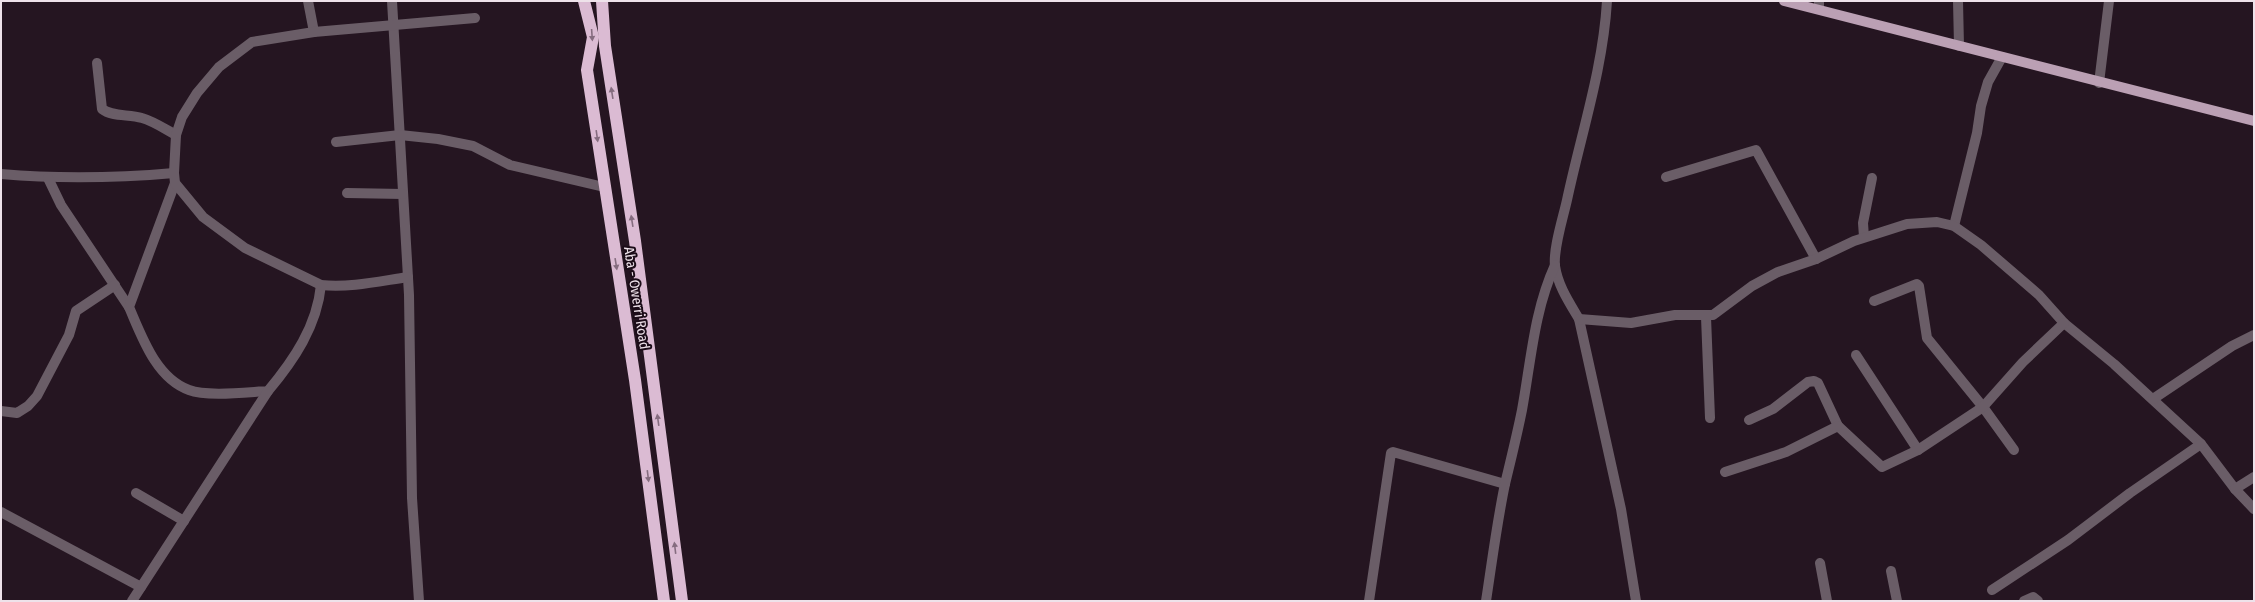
<svg xmlns="http://www.w3.org/2000/svg" width="2255" height="602" viewBox="0 0 2255 602" font-family="'Fira Sans Condensed',sans-serif">
	<rect width="100%" height="100%" fill="#251521"/>
	<g fill="none" stroke-linecap="round" stroke-linejoin="round">
		<g stroke="#6a5d67" stroke-width="10">
			<path d="M308,1L314,32"/>
			<path d="M392,1L409,295L412,498L419,601"/>
			<path d="M1607,1C1603,69 1581,134 1567,200C1563,218 1553,249 1555,266C1558,286 1569,302 1579,319L1621,509L1636,601"/>
			<path d="M1819,1V9"/>
			<path d="M1958,1L1959,46"/>
			<path d="M97,63L102,109C112,117 129,114 142,118C153,121 165,129 176,135"/>
			<path d="M2099,83L2109,1"/>
			<path d="M336,142L400,135L438,139L473,146L510,165L604,187"/>
			<path d="M1,174C58,179 117,178 174,173"/>
			<path d="M1666,177L1756,150L1816,259"/>
			<path d="M48,178L61,205L129,307"/>
			<path d="M175,183L129,307C142,337 156,378 189,390C207,397 248,392 268,391C294,360 317,326 321,285"/>
			<path d="M347,193L403,194"/>
			<path d="M1954,226L1977,133L1981,106L1988,82L2002,57"/>
			<path d="M1864,237L1863,223L1872,178"/>
			<path d="M408,277C380,281 350,288 321,285L245,248L203,217L175,183L174,173L176,135L182,117L197,93L219,67L252,42L314,32L475,18"/>
			<path d="M1874,301L1917,284L1919,286L1927,338L1983,407L2014,450"/>
			<path d="M1706,317L1710,418"/>
			<path d="M1579,319L1631,323L1675,315H1713L1752,286L1778,272L1816,259L1854,241L1907,224L1937,222L1954,226L1981,245L2039,295L2064,323L2114,364L2201,444L2235,489L2254,509"/>
			<path d="M1856,355L1918,450"/>
			<path d="M2153,399L2232,346L2254,335"/>
			<path d="M1,411L17,413L28,406L37,396L69,335L76,311L115,285"/>
			<path d="M1749,420L1773,409L1808,382L1814,381L1818,383L1838,426"/>
			<path d="M1725,472L1786,452L1838,426L1882,467L1918,450L1983,407L2023,362L2064,323"/>
			<path d="M2235,489L2254,477"/>
			<path d="M136,493L184,521"/>
			<path d="M1,512L141,587"/>
			<path d="M1820,563L1827,601"/>
			<path d="M1891,571L1897,601"/>
			<path d="M1992,590L2068,540L2130,493L2201,444"/>
			<path d="M132,601L268,391"/>
			<path d="M1369,601L1391,453L1393,452L1505,484"/>
			<path d="M1486,601C1492,562 1497,522 1505,484C1511,459 1517,435 1522,410C1531,361 1534,311 1555,265"/>
			<path d="M2024,601L2033,597L2038,601"/>
		</g>
		<path stroke="#bba0b4" stroke-width="10" d="M1784,1L2254,121"/>
		<g stroke="#dbbbd3" stroke-width="12">
			<path d="M584,1L593,37L587,70L635,380L664,601"/>
			<path d="M602,1L605,46L635,241L682,601"/>
		</g>
	</g>
	<defs><path id="oneway-solid" d="M-6-.8H1V-3.2L6.5 0L1 3.2V.8H-6Z"/></defs>
	<g fill="#856c7f">
		<use href="#oneway-solid" transform="translate(592 35) rotate(86)"/>
		<use href="#oneway-solid" transform="translate(612 93) rotate(-99)"/>
		<use href="#oneway-solid" transform="translate(597 136) rotate(82)"/>
		<use href="#oneway-solid" transform="translate(632 221) rotate(-99)"/>
		<use href="#oneway-solid" transform="translate(616 264) rotate(81)"/>
		<use href="#oneway-solid" transform="translate(658 420) rotate(-98)"/>
		<use href="#oneway-solid" transform="translate(648 476) rotate(83)"/>
		<use href="#oneway-solid" transform="translate(675 548) rotate(-97)"/>
	</g>
	<g text-anchor="middle" stroke-width="4" stroke-linejoin="round" paint-order="stroke">
		<g font-size="14" fill="#eee2ea" stroke="#1b0c18">
			<text transform="translate(637 298) rotate(81)" y="5">Aba - Owerri Road</text>
		</g>
	</g>
	<rect width="2255" height="602" fill="none" stroke="#eee2ea" stroke-width="4"/>
</svg>
